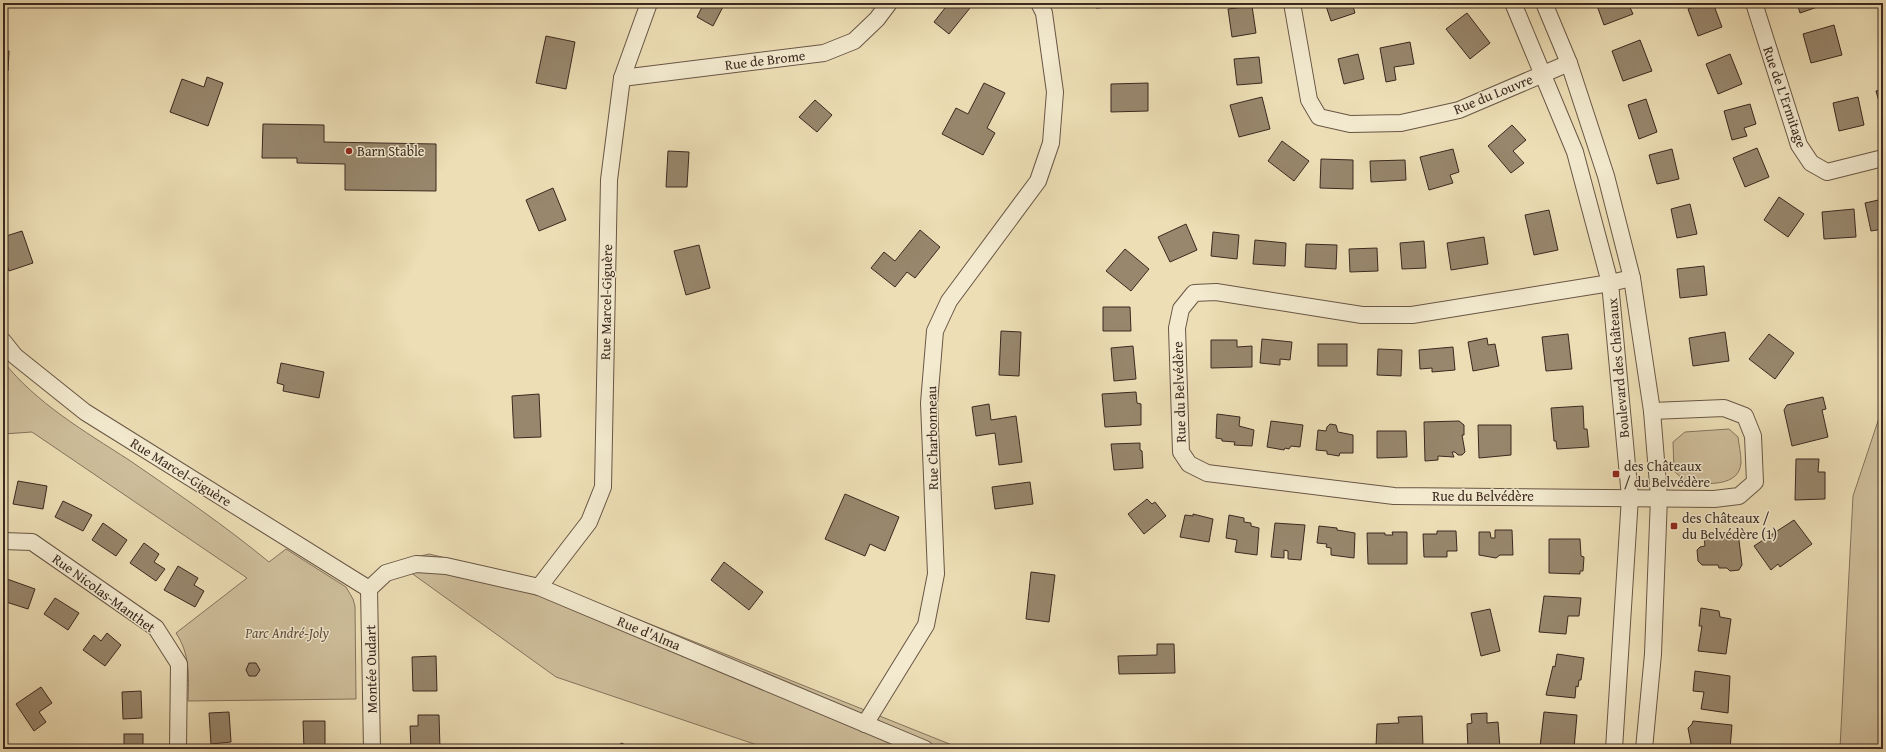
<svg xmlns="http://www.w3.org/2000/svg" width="1886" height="752" viewBox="0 0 1886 752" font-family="'Gentium Book Plus',serif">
	<rect width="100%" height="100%" fill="#eddeb5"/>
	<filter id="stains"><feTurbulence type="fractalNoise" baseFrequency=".005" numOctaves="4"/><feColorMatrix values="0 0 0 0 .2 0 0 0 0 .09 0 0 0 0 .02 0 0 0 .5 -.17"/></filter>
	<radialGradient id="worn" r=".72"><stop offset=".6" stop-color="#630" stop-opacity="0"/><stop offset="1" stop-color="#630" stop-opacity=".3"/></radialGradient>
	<g fill="#cfbf9c" stroke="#85745e">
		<path d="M3,361C36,403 84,431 129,460C177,493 224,525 269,562L286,549L346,587L353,599L355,606L356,699L188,701C189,676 190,654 176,633L247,578L32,432L3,434Z"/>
		<path d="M1883,406V749H1832L1840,748L1853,496Z"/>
		<path d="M1729,429L1738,437C1739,445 1741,454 1741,462C1740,488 1706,483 1688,484L1674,471L1673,442L1685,432Z"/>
		<path d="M429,554L540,580L962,749H769L556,677L396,562Z"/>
	</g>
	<g fill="#98876d" stroke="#3b2920">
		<path d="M704,3H725L713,26L697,17Z"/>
		<path d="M949,3H963L970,8L949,34L934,22Z"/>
		<path d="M1096,3H1124V6L1096,8Z"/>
		<path d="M1325,3H1352L1355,13L1331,21Z"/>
		<path d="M1436,3H1447L1439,8Z"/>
		<path d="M1596,3H1628L1633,14L1604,25Z"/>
		<path d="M1705,3H1713L1722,27L1698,36L1688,9Z"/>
		<path d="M1797,3H1826V4L1800,13Z"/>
		<path d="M1252,6L1256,33L1232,37L1228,9Z"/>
		<path d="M1467,13L1490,43L1470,59L1446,29Z"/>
		<path d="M1834,25L1842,55L1811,63L1803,34Z"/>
		<path d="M546,36L575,42L566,89L536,83Z"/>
		<path d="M1640,40L1652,71L1623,81L1612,51Z"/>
		<path d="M1410,42L1414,64L1394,67L1396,80L1386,82L1380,48Z"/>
		<path d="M3,51H9L8,71H3Z"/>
		<path d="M1358,54L1364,79L1344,84L1338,59Z"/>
		<path d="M1730,54L1742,84L1718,94L1706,64Z"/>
		<path d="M1259,57L1262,83L1237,85L1234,59Z"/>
		<path d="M207,77L223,83L208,126L170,112L182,79L204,87Z"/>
		<path d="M984,83L1005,93L987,128L995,133L983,155L942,134L956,108L968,114Z"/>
		<path d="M1148,83V111L1111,112V84Z"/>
		<path d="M1883,89V116L1876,91Z"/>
		<path d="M1262,97L1270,129L1239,137L1230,105Z"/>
		<path d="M1858,97L1864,125L1839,131L1833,103Z"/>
		<path d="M1646,99L1657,132L1639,139L1628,105Z"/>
		<path d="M815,100L832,115L817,132L799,117Z"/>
		<path d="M1750,104L1756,124L1744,128L1747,136L1732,140L1724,111Z"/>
		<path d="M263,124L324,125V142L436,144V191L345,190V164L297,163V158H262Z"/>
		<path d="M1512,125L1526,140L1513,151L1524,163L1511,173L1488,146Z"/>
		<path d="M1282,141L1309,161L1294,181L1268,161Z"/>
		<path d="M1757,148L1769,177L1745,187L1733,158Z"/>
		<path d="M1453,149L1459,172L1450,175L1453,183L1429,190L1420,157Z"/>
		<path d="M1672,149L1679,179L1657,184L1649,155Z"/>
		<path d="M668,151L689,152L687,187H666Z"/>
		<path d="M1321,159L1353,160V189L1320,188Z"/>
		<path d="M1405,160L1406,180L1371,182L1370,161Z"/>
		<path d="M553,188L566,220L539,231L526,200Z"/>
		<path d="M1779,197L1804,214L1788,237L1764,220Z"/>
		<path d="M1883,199V229L1871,231L1865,203Z"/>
		<path d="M1690,204L1697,234L1677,238L1671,209Z"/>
		<path d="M1854,209L1856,237L1824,239L1822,212Z"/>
		<path d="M1549,210L1558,250L1534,255L1525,215Z"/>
		<path d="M1186,224L1197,250L1170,262L1158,237Z"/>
		<path d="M920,230L940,247L915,278L907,272L895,287L871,268L884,252L895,261Z"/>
		<path d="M22,231L33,263L9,271L3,254V237Z"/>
		<path d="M1213,232L1239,235L1237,259L1211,256Z"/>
		<path d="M1484,237L1488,264L1451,270L1447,243Z"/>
		<path d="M1255,240L1286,243L1285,266L1253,264Z"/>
		<path d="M1424,241L1426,268L1402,269L1400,243Z"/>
		<path d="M1306,244L1337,245L1336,269L1305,267Z"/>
		<path d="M699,245L710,288L686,295L674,251Z"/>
		<path d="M1377,248L1378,271L1350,272L1349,249Z"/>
		<path d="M1125,249L1149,269L1131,291L1106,271Z"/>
		<path d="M1704,266L1707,295L1680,298L1677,269Z"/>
		<path d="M1103,307H1130L1131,331H1103Z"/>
		<path d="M1001,331L1021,332L1019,376L999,375Z"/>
		<path d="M1725,332L1729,361L1693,366L1689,338Z"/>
		<path d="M1568,334L1572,369L1546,371L1542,337Z"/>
		<path d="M1769,334L1794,353L1775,379L1749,359Z"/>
		<path d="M1487,338L1488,345L1495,344L1499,366L1473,371L1468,342Z"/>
		<path d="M1262,339L1292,342L1290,360L1280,359V365L1260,363Z"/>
		<path d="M1211,340H1237V347L1252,346V367L1211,368Z"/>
		<rect x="1318" y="344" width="29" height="22"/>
		<path d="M1133,346L1136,379L1114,381L1111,348Z"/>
		<path d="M1453,347L1455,370L1432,372V368L1420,369L1419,350Z"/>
		<path d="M1378,349L1402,350L1401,376L1377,375Z"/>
		<path d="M281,363L324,372L319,398L283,391L284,385L277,383Z"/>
		<path d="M1136,392L1137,403L1141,404V425L1105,427L1102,394Z"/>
		<path d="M539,394L541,437L514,438L512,396Z"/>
		<path d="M1823,397L1826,409L1822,410L1828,437L1792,446L1784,410L1787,405Z"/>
		<path d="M989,404L991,420L1016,416L1022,462L999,465L995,433L976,436L972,407Z"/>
		<path d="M1583,406L1584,429H1587L1589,447L1557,449L1556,441H1554L1551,408Z"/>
		<path d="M1217,414L1240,417L1239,426L1254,430L1252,446L1234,445L1235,442L1222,441V439L1216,438Z"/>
		<path d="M1271,421L1303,425L1300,447L1291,446L1289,449L1285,448L1284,450L1267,447Z"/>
		<path d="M1459,421L1464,425V435H1462L1465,452L1462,455H1458L1455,452H1452L1454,457L1438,456V460L1425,461L1424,422Z"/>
		<path d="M1330,424L1336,425L1338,432L1353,435V453H1340L1339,456L1327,454V451L1316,450L1318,430L1326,431L1327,427Z"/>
		<path d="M1478,425H1511V455L1479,458Z"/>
		<path d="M1377,431H1406L1407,457L1377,458Z"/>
		<path d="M1140,443V450L1142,451L1143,468L1114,470L1111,444Z"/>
		<path d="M1796,459H1819L1818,472H1825V499L1795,500Z"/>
		<path d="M18,481L47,486L43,509L13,504Z"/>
		<path d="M1030,482L1033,504L995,509L992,487Z"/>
		<path d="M845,494L899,517L885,551L870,544L865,556L825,539Z"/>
		<path d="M1147,499L1152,504L1155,502L1166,516L1144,534L1128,514Z"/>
		<path d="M63,501L92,515L83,531L55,517Z"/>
		<path d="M1193,514L1213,519L1209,542L1180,537L1185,515L1193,516Z"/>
		<path d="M1229,515L1244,518V522L1251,523V526L1259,528L1257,555L1235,552L1237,540L1226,538Z"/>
		<path d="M1794,520L1812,544L1780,567L1778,564L1771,570L1754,546Z"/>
		<path d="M103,523L127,540L116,556L92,540Z"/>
		<path d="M1275,523L1305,525L1301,560L1288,559V551L1284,550V558L1271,557Z"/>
		<path d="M1319,526L1337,528V530L1355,533L1354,558L1331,555V548L1326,547L1327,544L1317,543Z"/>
		<path d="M1495,530H1512L1513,555H1500L1496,558L1479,555V532H1490L1491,538H1495Z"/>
		<path d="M1437,531H1456L1457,551H1447V557H1424L1423,534H1437Z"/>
		<path d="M1392,532H1407V564H1368L1367,533H1385V535H1393Z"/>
		<path d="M1738,532L1742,565L1739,570L1730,571L1727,568H1719L1718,565H1702L1698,561L1697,550L1700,547L1705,546L1704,537Z"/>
		<path d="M1549,539H1580L1581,556L1584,557L1583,571H1580V574L1549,573Z"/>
		<path d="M144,543L159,554L154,562L165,569L156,581L130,563Z"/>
		<path d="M724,562L763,592L749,610L711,580Z"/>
		<path d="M178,566L198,578L194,585L204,591L195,607L164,590Z"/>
		<path d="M1031,572L1055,575L1049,622L1026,619Z"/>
		<path d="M7,579L35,589L28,609L3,601V590Z"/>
		<path d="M1544,596L1581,598L1579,616H1568L1566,634L1539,632Z"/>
		<path d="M55,598L79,613L68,630L44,614Z"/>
		<path d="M1701,608L1719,611L1720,617L1731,619L1726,654L1698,651L1702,626H1699Z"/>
		<path d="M1490,609L1500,651L1481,656L1471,613Z"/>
		<path d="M107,633L121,645L105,666L83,650L94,635L101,641Z"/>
		<path d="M1157,644H1174L1175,673L1119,674L1118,656L1157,655Z"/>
		<path d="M1557,654L1584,658L1581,680H1579L1578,687L1576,686L1575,698L1546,695L1553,666L1555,667Z"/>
		<path d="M436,656L437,691H413L412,657Z"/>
		<path d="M249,663H256L260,670L256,676H249L246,670Z"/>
		<path d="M1695,671L1730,676L1728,713L1701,709L1704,692L1693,691Z"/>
		<path d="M41,687L52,703L39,712L46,722L34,731L16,704Z"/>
		<path d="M141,691L142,718L123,719L122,692Z"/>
		<path d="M229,712L231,742L211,744L209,713Z"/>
		<path d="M1544,712L1577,715L1574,748L1567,747V749H1548V747H1540Z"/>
		<path d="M1487,713V723L1498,722L1500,749H1468L1467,724L1472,723L1471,714Z"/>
		<path d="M418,715H439L440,749H411L410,726H418Z"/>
		<path d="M1422,716L1423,746L1401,749H1378L1376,747L1377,724L1399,723L1398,717Z"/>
		<path d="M303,721H325V749H304Z"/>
		<path d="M1693,721L1732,725L1730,749H1692L1688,728L1692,724Z"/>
		<rect x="124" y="734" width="19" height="15"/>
		<path d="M621,743L636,749H619Z"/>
	</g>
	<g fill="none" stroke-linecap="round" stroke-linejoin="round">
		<defs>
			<g id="minor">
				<path d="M1292,3L1309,100L1319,117L1350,124L1401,123L1459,110L1569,63"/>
				<path d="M1513,3L1575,152L1610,283L1630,497L1614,749"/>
				<path d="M1544,3L1569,63L1606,176L1632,278L1652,411L1659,497L1653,654L1644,749"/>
				<path d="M1754,3L1799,145L1811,163L1827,172L1883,158"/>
				<path d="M622,78L824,53L854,41L877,19L889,3"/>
				<path d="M1632,278L1610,283L1412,315H1362L1216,292L1194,293L1181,309L1177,328L1181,452L1189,464L1207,473L1394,496L1714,499L1739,496L1755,482L1753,436L1745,416L1724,408L1652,411"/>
				<path d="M3,341L15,356L85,412L369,589"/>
				<path d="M3,541L32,542L156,628L179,664L178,749"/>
				<path d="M539,587L589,522L603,487L609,180L622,78L649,3"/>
				<path d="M369,589L386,573L416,564L446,566L539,587L925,749"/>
				<path d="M369,589L372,749"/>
				<path d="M865,724L926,625L936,574L929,403L935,331L949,301L1038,181L1051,143L1055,92L1044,13L1039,3"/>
			</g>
		</defs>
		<use href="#minor" stroke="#685645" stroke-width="18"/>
		<use href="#minor" stroke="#f3eacf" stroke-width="16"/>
	</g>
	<g fill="#8f2418" stroke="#f3eacf" stroke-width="1.5">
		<circle cx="349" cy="151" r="4"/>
		<rect x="1612" y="470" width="8" height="8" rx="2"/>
		<rect x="1670" y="522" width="8" height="8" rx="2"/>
	</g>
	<g text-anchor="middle" stroke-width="3" stroke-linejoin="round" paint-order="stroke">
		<g font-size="14" fill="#3b2920" stroke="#f3eacf">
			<text transform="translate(765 60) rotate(-7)" y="5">Rue de Brome</text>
			<text transform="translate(1493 94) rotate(-22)" y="5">Rue du Louvre</text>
			<text transform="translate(1785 97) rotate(71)" y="5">Rue de L'Ermitage</text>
			<text transform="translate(606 302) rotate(-89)" y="5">Rue Marcel-Giguère</text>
			<text transform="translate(1618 368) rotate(-95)" y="5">Boulevard des Châteaux</text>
			<text transform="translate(1179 392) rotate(-92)" y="5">Rue du Belvédère</text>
			<text transform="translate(932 438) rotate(-91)" y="5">Rue Charbonneau</text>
			<text transform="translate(181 472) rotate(32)" y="5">Rue Marcel-Giguère</text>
			<text x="1483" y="501">Rue du Belvédère</text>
			<text transform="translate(104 593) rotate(36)" y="5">Rue Nicolas-Manthet</text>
			<text transform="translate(649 633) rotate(23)" y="5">Rue d'Alma</text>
			<text transform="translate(371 669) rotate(-91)" y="5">Montée Oudart</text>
		</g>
		<g font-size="14" fill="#3b2920" stroke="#f3eacf" text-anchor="start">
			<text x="357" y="156">Barn Stable</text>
			<text x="1624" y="471">des Châteaux<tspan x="1624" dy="16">/ du Belvédère</tspan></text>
			<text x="1682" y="523">des Châteaux /<tspan x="1682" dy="16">du Belvédère (1)</tspan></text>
		</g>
		<g font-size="14" font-style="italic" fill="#604e3f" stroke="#f3eacf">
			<text x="287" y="638">Parc André-Joly</text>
		</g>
	</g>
	<rect width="1886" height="752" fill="none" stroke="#eddeb5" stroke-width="16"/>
	<rect x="4" y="4" width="1878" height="744" fill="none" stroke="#3b2920" stroke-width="2"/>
	<rect x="8" y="8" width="1870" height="736" fill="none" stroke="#3b2920"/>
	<rect width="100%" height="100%" filter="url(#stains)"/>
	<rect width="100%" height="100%" fill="url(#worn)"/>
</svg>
